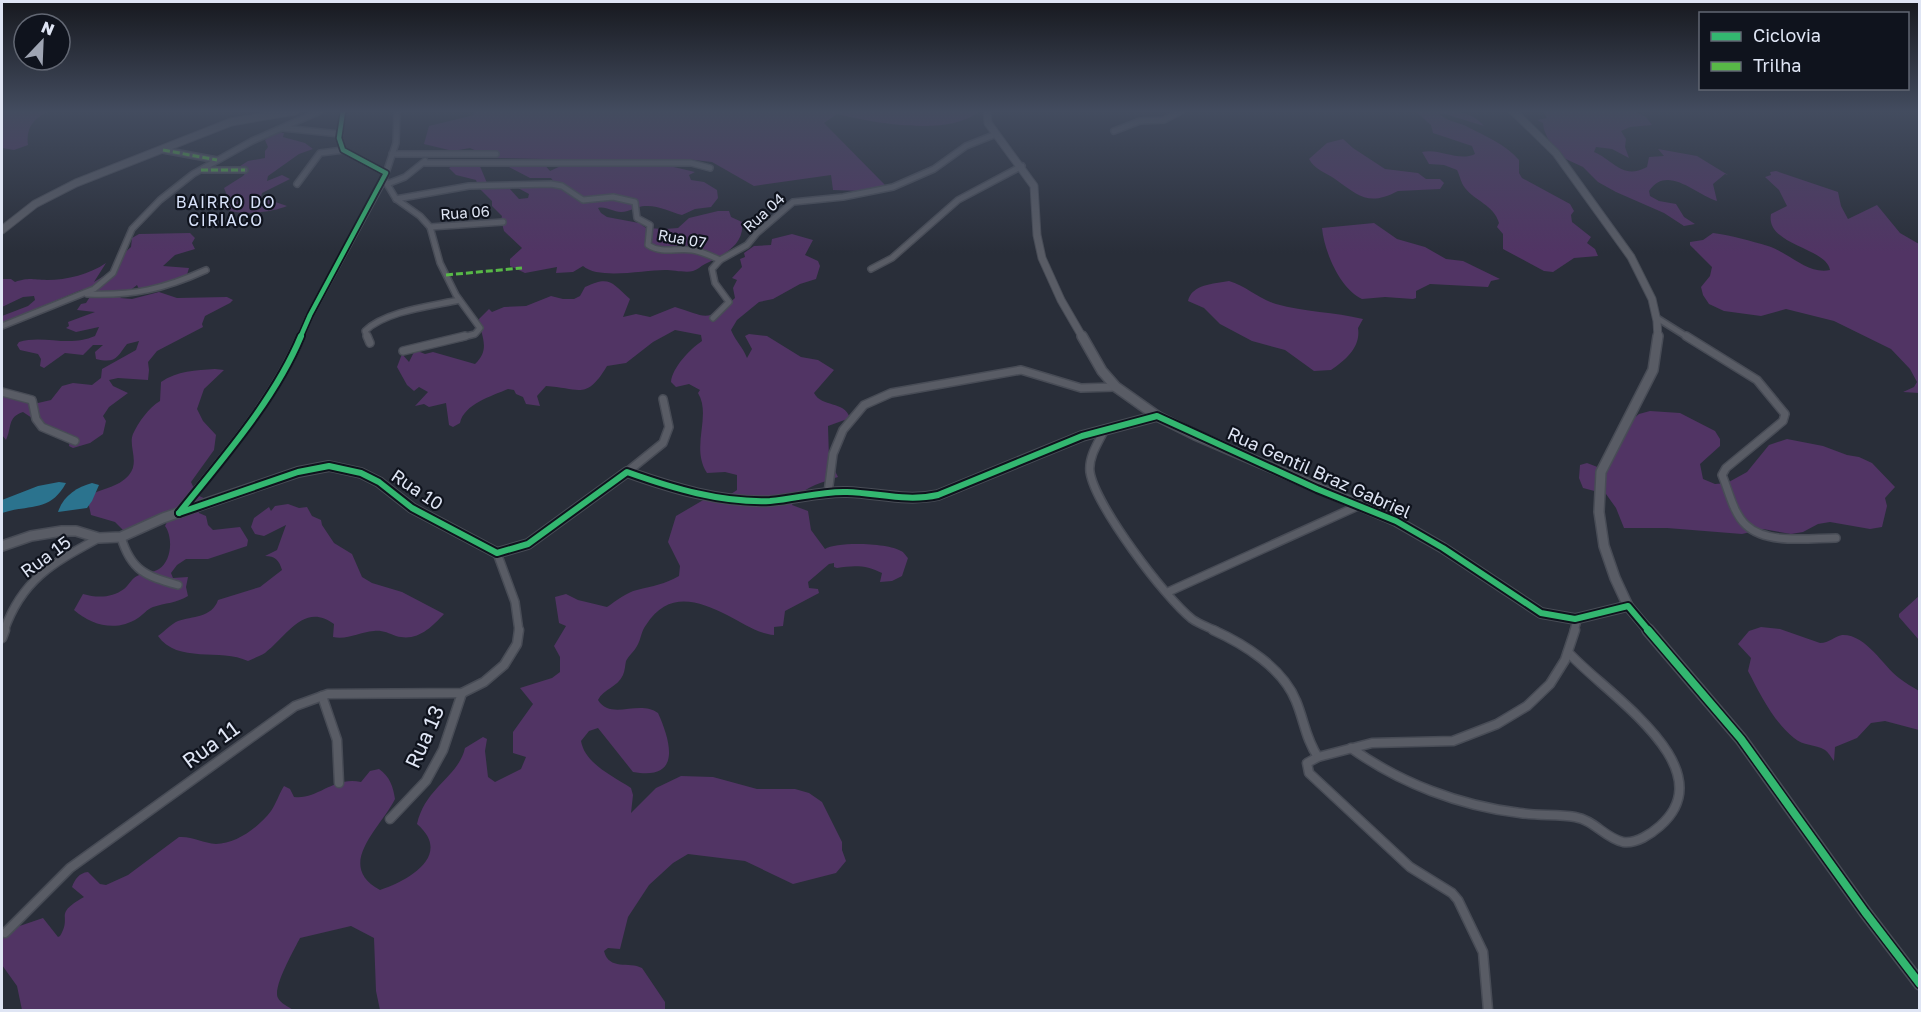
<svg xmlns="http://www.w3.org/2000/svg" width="1921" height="1012" viewBox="0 0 1921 1012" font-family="'Golos Text',sans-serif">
	<rect width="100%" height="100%" fill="#292e39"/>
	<g fill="#513464">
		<path d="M2,111H50C33,118 26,128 28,145L14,150L2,148Z"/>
		<path d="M473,111H980C949,137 874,123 837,114L824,123L885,185L863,191L833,190L831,175L754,186L712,162L686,159L649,161L492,158L470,148L453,151L424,144L429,126L474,115Z"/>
		<path d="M1415,111C1438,111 1468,106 1484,126L1445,114H1440C1446,121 1457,122 1466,126C1485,136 1505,144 1519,160V173L1522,178L1570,204L1574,211L1571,215L1572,222L1591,237L1587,243L1595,249L1598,256L1574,258L1553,272L1544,271L1503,249V234L1497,227L1499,223C1494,205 1475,201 1465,188C1461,183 1460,176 1457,170L1444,165L1429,164L1422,152C1440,148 1458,162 1475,154L1472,146L1433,133L1431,125Z"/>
		<path d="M1543,111H1634L1646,117L1652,125L1630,127L1621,131L1626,139L1625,147L1629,158L1612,149L1596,147L1594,152C1615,161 1622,180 1647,167L1649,157L1664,156L1658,149L1697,156L1728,175L1725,174L1713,184L1717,201C1695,194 1667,164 1649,191L1650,196L1659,201L1676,204L1684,217L1695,224L1684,226L1664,213L1616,192L1598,182L1583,167L1555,154C1552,145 1543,132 1543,123L1537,120L1547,118Z"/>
		<path d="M277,132L284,133L283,137L305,143L313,149L299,154L268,176L267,181L282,175L290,179L262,193L261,197L287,206C271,213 233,217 220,206L240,201L228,198L224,188L243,176L249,169L234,170L248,161L265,158V151L268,147L265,140Z"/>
		<path d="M1343,139L1353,148L1385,169L1418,173L1426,179H1440L1444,183L1440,189L1398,191C1369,206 1360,197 1335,179C1325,172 1315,170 1309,159L1327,143Z"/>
		<path d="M469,159L479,164L487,183L509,188L519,199L528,198L529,194L518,188L523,184L554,182L551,178H530L507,166L524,167L543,163L550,171L565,164H661L695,172L689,175L691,180L704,182L717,190L718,198L711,207L695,209L682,215C671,212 658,205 645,206C637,206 630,212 621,212C613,212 606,206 598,208L601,213L607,217L639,223L646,228L665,229L678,228L689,218L718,211H729L731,217L742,222C745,245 723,255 705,264C701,266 697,270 693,271C686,273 673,270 665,270C644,270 599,280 583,266L573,272L556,273L557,267L525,273L510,266V259L522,248L504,231L501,220L502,216L492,206V201L479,188L476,180L456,175L449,168L461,161Z"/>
		<path d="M1776,171L1838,192L1841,206L1848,219L1877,205L1900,233L1919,244V393L1903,392L1914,387L1917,382L1910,369L1891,349L1834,321L1786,309L1761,316L1724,311L1709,304L1703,295L1701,287L1710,276L1712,267L1690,245V242L1703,240L1713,233C1731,235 1751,241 1768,246C1788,252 1808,275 1830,270C1826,247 1765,245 1771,214L1787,206L1779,190L1765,177L1771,175L1770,172Z"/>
		<path d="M1374,223L1397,239L1425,247L1446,259L1463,261L1500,279L1491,281L1488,287L1430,284L1416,291V298L1413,299L1385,297L1362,299C1339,288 1324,250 1322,228Z"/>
		<path d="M190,233L195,238L192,243L195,249L175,255L163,266L189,268L186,278L139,289L137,285L120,298L132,299L159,292L177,298L227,297L233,300L230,303L205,316L202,324L203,327L157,351L148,362L149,370L148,380L118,378L109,380L113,386L128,393L109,407L103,416L106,421L103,434L90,443L73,448L69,446L70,437L68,433L50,430L23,412C7,417 12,428 6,440L2,435V396L38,403L51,400L62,386L73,383L92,385L101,378L102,369L136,350L139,341L127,344C117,357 116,364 96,359L95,352L103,345H93L83,355L65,353L44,368L40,366L41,359L38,354L20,350L17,345L19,342C44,334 68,348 95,336L99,327L76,332L66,328L69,326L68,322L95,312L77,310L81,304L86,303L93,292L92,288L81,290L2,323V316L28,306L35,300L34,296L23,297L2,307V279H11L15,282C31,277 32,280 47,280C67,280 90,274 106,263L94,282L120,266V257L131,247L132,238L139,234Z"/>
		<path d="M792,234L813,240L805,255L818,261L820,266L816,279L800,284L773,299L759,302L737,320L731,330C736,342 743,347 747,358L752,349L745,336L749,334L767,336L801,357L818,360L834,370L814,393C822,408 844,400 850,418L828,426L829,459L838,477C821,483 801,487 792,505L808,511L811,530L825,549C837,541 889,543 901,551C904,552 906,556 908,558L902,576L892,581L880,582L882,573C867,565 854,565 837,568L834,567V563L829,564L808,582L809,588L818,589L819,593L785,611L783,626L774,627V635C756,633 743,623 727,615C697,600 668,591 646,625C641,631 641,640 637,646C634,652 629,655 626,661C625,666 625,670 623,675C618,687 603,689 598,700C611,721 639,699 658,713C671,742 682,781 633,772L598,728L589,731L581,741C585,764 613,776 631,788L633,795L631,813L656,788L681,776L713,777L757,789H795L809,793L822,802L842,842V850L846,861L836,873L793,884L745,861L688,854L673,863L649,885L628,917L620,949L608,948L604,951C609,971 629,961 642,968L665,1002V1010H380L376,991L374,938L351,926L300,938C295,948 272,988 278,998C280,1003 289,1007 293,1010H22L17,986L2,965V932L43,918L58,937L60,936C73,915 52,915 84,897L72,887C75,879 79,873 88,872L100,884L106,885L128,875L179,837C192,836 203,843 216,844C236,844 259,827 271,811C276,804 279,794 284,786L290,789L294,797C318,800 333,776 361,782L370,771L379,769C390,777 393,786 395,799C381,828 334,865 380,890C409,880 453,855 417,824C426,786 458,778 465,748L483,737L487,739L485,751L488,777L495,782L521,769L526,757L513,753V732L533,704L520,688L552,678L560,672V657L554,646L566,626L559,623L555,597L566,594L578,600L607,607C616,601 627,592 637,590C653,586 665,584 679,576L680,566L668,542L676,516L705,499L728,496L737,490V475L725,472L707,473C690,447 712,416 698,393L700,390L689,384L676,387L671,382C672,368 690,349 702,341L701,335L675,330L653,342L626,363L607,366C586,401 580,388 546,386L537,396L540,406L526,404L523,397L516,394L514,390L508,389C492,396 464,404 460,423L453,427L449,425L446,403L429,407L424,404L415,406L428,392L419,387L414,391L407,385L397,367L402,354L409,362L415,350L425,354L433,352L475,364C491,349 481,337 479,319L489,309L492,312L504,307L526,306L551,296L563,299H574L580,296L585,287C610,275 612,283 630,299L623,317L636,314L650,317L675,307C706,316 706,324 735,298L733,288L737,280L732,278L742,267L740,259L745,257L744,253L754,246L771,245L772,239Z"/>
		<path d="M1229,281C1246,286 1259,299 1276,304C1305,312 1334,312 1363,319L1358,328C1361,347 1346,360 1331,370L1314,371L1285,350L1252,341L1220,324L1204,308L1188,301C1192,284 1213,284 1229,281Z"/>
		<path d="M215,369L224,370L204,389L197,409L203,421L216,435L214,450L191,482L197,495L208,500L198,509L199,513L206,516L208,525L213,530L240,527L248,540L247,546L208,559H186L177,565L171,573L173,578L188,577L186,587L188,596C177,603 165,603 153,607C147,609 143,615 138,618C117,632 92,626 74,610L83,594C97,598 112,598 124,589C129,585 131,579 137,576C144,572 153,573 159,569C172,561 173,537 165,526L168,520L123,530L115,522L91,515L87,497C101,488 118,488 129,475C140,462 128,446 133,434C138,423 149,407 160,401L161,382C177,371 196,370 215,369Z"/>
		<path d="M1650,411L1680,413L1715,431L1720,439V446L1700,464L1703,479L1715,484L1727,483L1747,472L1769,445L1787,439L1823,446L1847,455L1859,457L1872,463L1895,487L1885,498L1887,506L1882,527L1870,529L1830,522L1818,524L1803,532L1791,534L1763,529L1742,534L1667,528H1624L1616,508L1606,494L1583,488L1579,478L1580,465L1587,463L1600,468L1633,419L1639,414Z"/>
		<path d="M288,504L299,508L307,507L312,516L321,520L322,525L334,543L352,554L362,577L372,583L402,592L444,614C431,628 417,642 396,636C388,633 382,630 374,631C359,632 348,640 333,637L334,624C304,602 287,636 265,653C260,656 254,658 248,661C221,648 177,664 158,636C165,631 171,624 178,621C192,616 212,618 218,600L260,587L282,570C279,560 275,556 265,556L277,550L286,525L264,536L255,534L251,527L254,518L269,507L271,511L275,506Z"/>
		<path d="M1919,596V640L1899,617V614Z"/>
		<path d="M1761,627L1780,629L1820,643C1829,643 1835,636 1842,635C1866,634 1883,666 1899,678C1905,683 1913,687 1919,691V730L1885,721L1871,723L1857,738L1835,747L1834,761C1831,757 1828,752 1825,750C1815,744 1803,746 1794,738C1773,721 1760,694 1748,671L1751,658L1738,644L1749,631Z"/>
	</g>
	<g fill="#2b738e">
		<path d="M59,482L66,483C50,513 28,504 2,513V500L38,486Z"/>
		<path d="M92,483L99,485L92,501L87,508L58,512C63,496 77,487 92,483Z"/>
	</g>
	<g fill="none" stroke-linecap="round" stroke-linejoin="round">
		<defs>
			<g id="minor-far2">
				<path d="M343,111L339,138L343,150L386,173"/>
				<path d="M283,128L340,134"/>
				<path d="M1114,131L1140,121L1164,120L1181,111"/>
				<path d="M163,150L217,160"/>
				<path d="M392,154H496"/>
				<path d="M425,163H691L710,168"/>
				<path d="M203,170H245"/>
				<path d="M384,179L396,199L420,216L430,227L440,263L456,295L480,328L475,334L459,338"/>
				<path d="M297,184L320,153L343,150"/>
				<path d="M387,184L405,177L425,161"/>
				<path d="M396,199L469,186L551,184L562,186L583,200L613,197L635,202L637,218L650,225L648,245C662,254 676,248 692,250C701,251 711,256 720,260"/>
				<path d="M430,227L503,222"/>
				<path d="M871,269L892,258L958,200L1022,166"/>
				<path d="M87,294C133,296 164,289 206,270"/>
				<path d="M713,318L729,302L715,283L712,269L720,260L747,245L757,233L793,202L843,197L893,187L934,169L966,146L996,134"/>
				<path d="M1657,318L1689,338"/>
				<path d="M2,326L94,289L113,273L132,229L160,200L193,174L252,141L320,111"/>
				<path d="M300,338L310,315L384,179L396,143L397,111"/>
				<path d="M368,338L365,331C385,311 432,306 459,300"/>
			</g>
			<g id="minor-far1">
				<path d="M367,336L370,343"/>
				<path d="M1686,336L1757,380L1785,414L1783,421L1726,468L1722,475C1729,491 1733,513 1746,525C1767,545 1810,538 1836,538"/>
				<path d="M403,351L465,336"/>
				<path d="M2,392L32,400L36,419L42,427L75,441"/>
				<path d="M1105,429C1099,441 1088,457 1090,472C1095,505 1165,598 1192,619C1199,624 1208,627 1216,631"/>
				<path d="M627,472L663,443L669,427L663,399"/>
				<path d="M828,493L833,454L843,430L864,405L891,393L1021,370L1081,388L1116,387"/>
				<path d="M180,511C224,457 273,401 301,336"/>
				<path d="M121,537C131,571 146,576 178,585"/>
				<path d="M497,553L515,602L519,631"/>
				<path d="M1168,592L1360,505"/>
				<path d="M4,631C22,579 53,563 99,538"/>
				<path d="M1574,631L1577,620"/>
			</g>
			<g id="minor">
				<path d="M1213,630C1244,644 1283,668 1296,701C1304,720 1306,740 1318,757L1307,763L1309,773L1410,867L1452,893L1458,900L1483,952L1488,1010"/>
				<path d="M2,638L5,630"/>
				<path d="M322,696L337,740L339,783"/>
				<path d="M1351,748C1400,783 1460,806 1520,813C1538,816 1557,814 1575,817C1594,820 1605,838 1623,842C1636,844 1651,834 1660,826C1727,767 1602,691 1568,652"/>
				<path d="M1318,757L1372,743L1453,741L1497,724L1527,706L1550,684L1565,660L1575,630"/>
				<path d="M390,819L426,781L443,750L462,693"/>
				<path d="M5,933L70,868L295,706L328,694L462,693L484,682L504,665L517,644L519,630"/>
			</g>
			<g id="tertiary-far2">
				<path d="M987,111L988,123L1034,186L1037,235L1042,258L1061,300L1083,338"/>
				<path d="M1513,111L1556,153L1631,257L1652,299L1657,321L1658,338"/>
				<path d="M2,230L35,204L76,183L231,122L295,111"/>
			</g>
			<g id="tertiary-far1">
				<path d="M1082,336L1102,371L1116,387L1157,416L1195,435L1396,521L1443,548L1541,613L1575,619L1628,606"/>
				<path d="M2,546L31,536L62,531H76L99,538L121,537L163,518L298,472L329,466L361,473L379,482L412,508L497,553L528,544L627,472C672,488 721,503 770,501C796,499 821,491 847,492C878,493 907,502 938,495L1082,436L1157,416"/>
				<path d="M1649,631L1628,606L1615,578L1604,546L1599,512L1601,472L1653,370L1658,336"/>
			</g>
			<path id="tertiary" d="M1648,630L1741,739L1865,912L1920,984"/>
		</defs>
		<use href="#minor-far2" stroke="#484c56" stroke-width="8"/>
		<use href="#minor-far1" stroke="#484c56" stroke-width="10"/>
		<use href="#minor" stroke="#484c56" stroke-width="11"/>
		<use href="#tertiary-far2" stroke="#484c56" stroke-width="9"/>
		<use href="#tertiary-far1" stroke="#484c56" stroke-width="12"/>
		<use href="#tertiary" stroke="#484c56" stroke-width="14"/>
		<use href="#minor-far2" stroke="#595c65" stroke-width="5"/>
		<use href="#minor-far1" stroke="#595c65" stroke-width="7"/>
		<use href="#minor" stroke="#595c65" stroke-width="8"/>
		<use href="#tertiary-far2" stroke="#595c65" stroke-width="7"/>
		<use href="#tertiary-far1" stroke="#595c65" stroke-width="9"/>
		<use href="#tertiary" stroke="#595c65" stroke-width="11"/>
		<g stroke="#58b947" stroke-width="3" stroke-dasharray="7 3" stroke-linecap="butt">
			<path d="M163,150L217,160"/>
			<path d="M201,170H245"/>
			<path d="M446,275L522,268"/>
		</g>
		<defs>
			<path id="cycleway-far2" d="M300,338L310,315L386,173L343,150L339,138L343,111"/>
			<g id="cycleway-far1">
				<path d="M179,513L298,472L329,466L361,473L379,482L412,508L497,553L528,544L627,472C672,488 721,503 770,501C796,499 821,491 847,492C878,493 907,502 938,495L1082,436L1157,416L1317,489L1396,521L1443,548L1541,613L1575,619L1628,606L1649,631"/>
				<path d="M179,513C222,459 274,401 301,336"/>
			</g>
			<path id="cycleway" d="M1648,630L1741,739L1865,912L1920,984"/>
		</defs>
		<use href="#cycleway-far2" stroke="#0f131d" stroke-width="8"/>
		<use href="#cycleway-far1" stroke="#0f131d" stroke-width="10"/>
		<use href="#cycleway" stroke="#0f131d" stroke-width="11"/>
		<use href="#cycleway-far2" stroke="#33b770" stroke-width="4.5"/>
		<use href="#cycleway-far1" stroke="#33b770" stroke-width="6"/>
		<use href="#cycleway" stroke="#33b770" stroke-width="8"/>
	</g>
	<linearGradient id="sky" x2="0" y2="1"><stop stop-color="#17191f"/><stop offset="0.44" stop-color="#434c5f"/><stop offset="1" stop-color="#434c5f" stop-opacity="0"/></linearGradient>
	<rect width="1921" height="253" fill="url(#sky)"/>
	<g text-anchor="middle" stroke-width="4.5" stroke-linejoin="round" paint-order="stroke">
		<g font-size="15" fill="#dfe5f4" stroke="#0f131d">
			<text transform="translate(465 213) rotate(-4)" y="5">Rua 06</text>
			<text transform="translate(764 213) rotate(-42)" y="5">Rua 04</text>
			<text transform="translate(682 239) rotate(10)" y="5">Rua 07</text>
		</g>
		<g font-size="16" letter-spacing="1.5" fill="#d8e2fa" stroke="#0f131d">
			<text x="226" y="208">BAIRRO DO<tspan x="226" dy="18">CIRIACO</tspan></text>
		</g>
		<g font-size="18" fill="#dfe5f4" stroke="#0f131d">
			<text transform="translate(1319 473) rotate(24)" y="6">Rua Gentil Braz Gabriel</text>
			<text transform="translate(417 490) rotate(34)" y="6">Rua 10</text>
			<text transform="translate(46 557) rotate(-36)" y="6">Rua 15</text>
		</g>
		<g font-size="21" fill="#dfe5f4" stroke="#0f131d">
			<text transform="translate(425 737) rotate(-66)" y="7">Rua 13</text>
			<text transform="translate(211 745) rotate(-36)" y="7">Rua 11</text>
		</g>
	</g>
	<rect width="1921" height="1012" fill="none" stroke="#dfe5f4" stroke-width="6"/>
	<rect x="1699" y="12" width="210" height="78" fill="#0f131d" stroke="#626773" stroke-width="1.5"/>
	<rect x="1711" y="32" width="30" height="9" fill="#33b770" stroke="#626773" stroke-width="1.5"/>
	<text x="1753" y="42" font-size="18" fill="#dfe5f4">Ciclovia</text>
	<rect x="1711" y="62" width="30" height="9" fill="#58b947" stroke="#626773" stroke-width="1.5"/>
	<text x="1753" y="72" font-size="18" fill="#dfe5f4">Trilha</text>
	<g transform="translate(42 42) rotate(23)"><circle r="28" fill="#0f131d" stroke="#626773" stroke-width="1.5"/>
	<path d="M0-4.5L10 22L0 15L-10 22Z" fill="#9fa5b3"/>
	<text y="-9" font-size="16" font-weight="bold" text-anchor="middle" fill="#dfe5f4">N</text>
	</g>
</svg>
